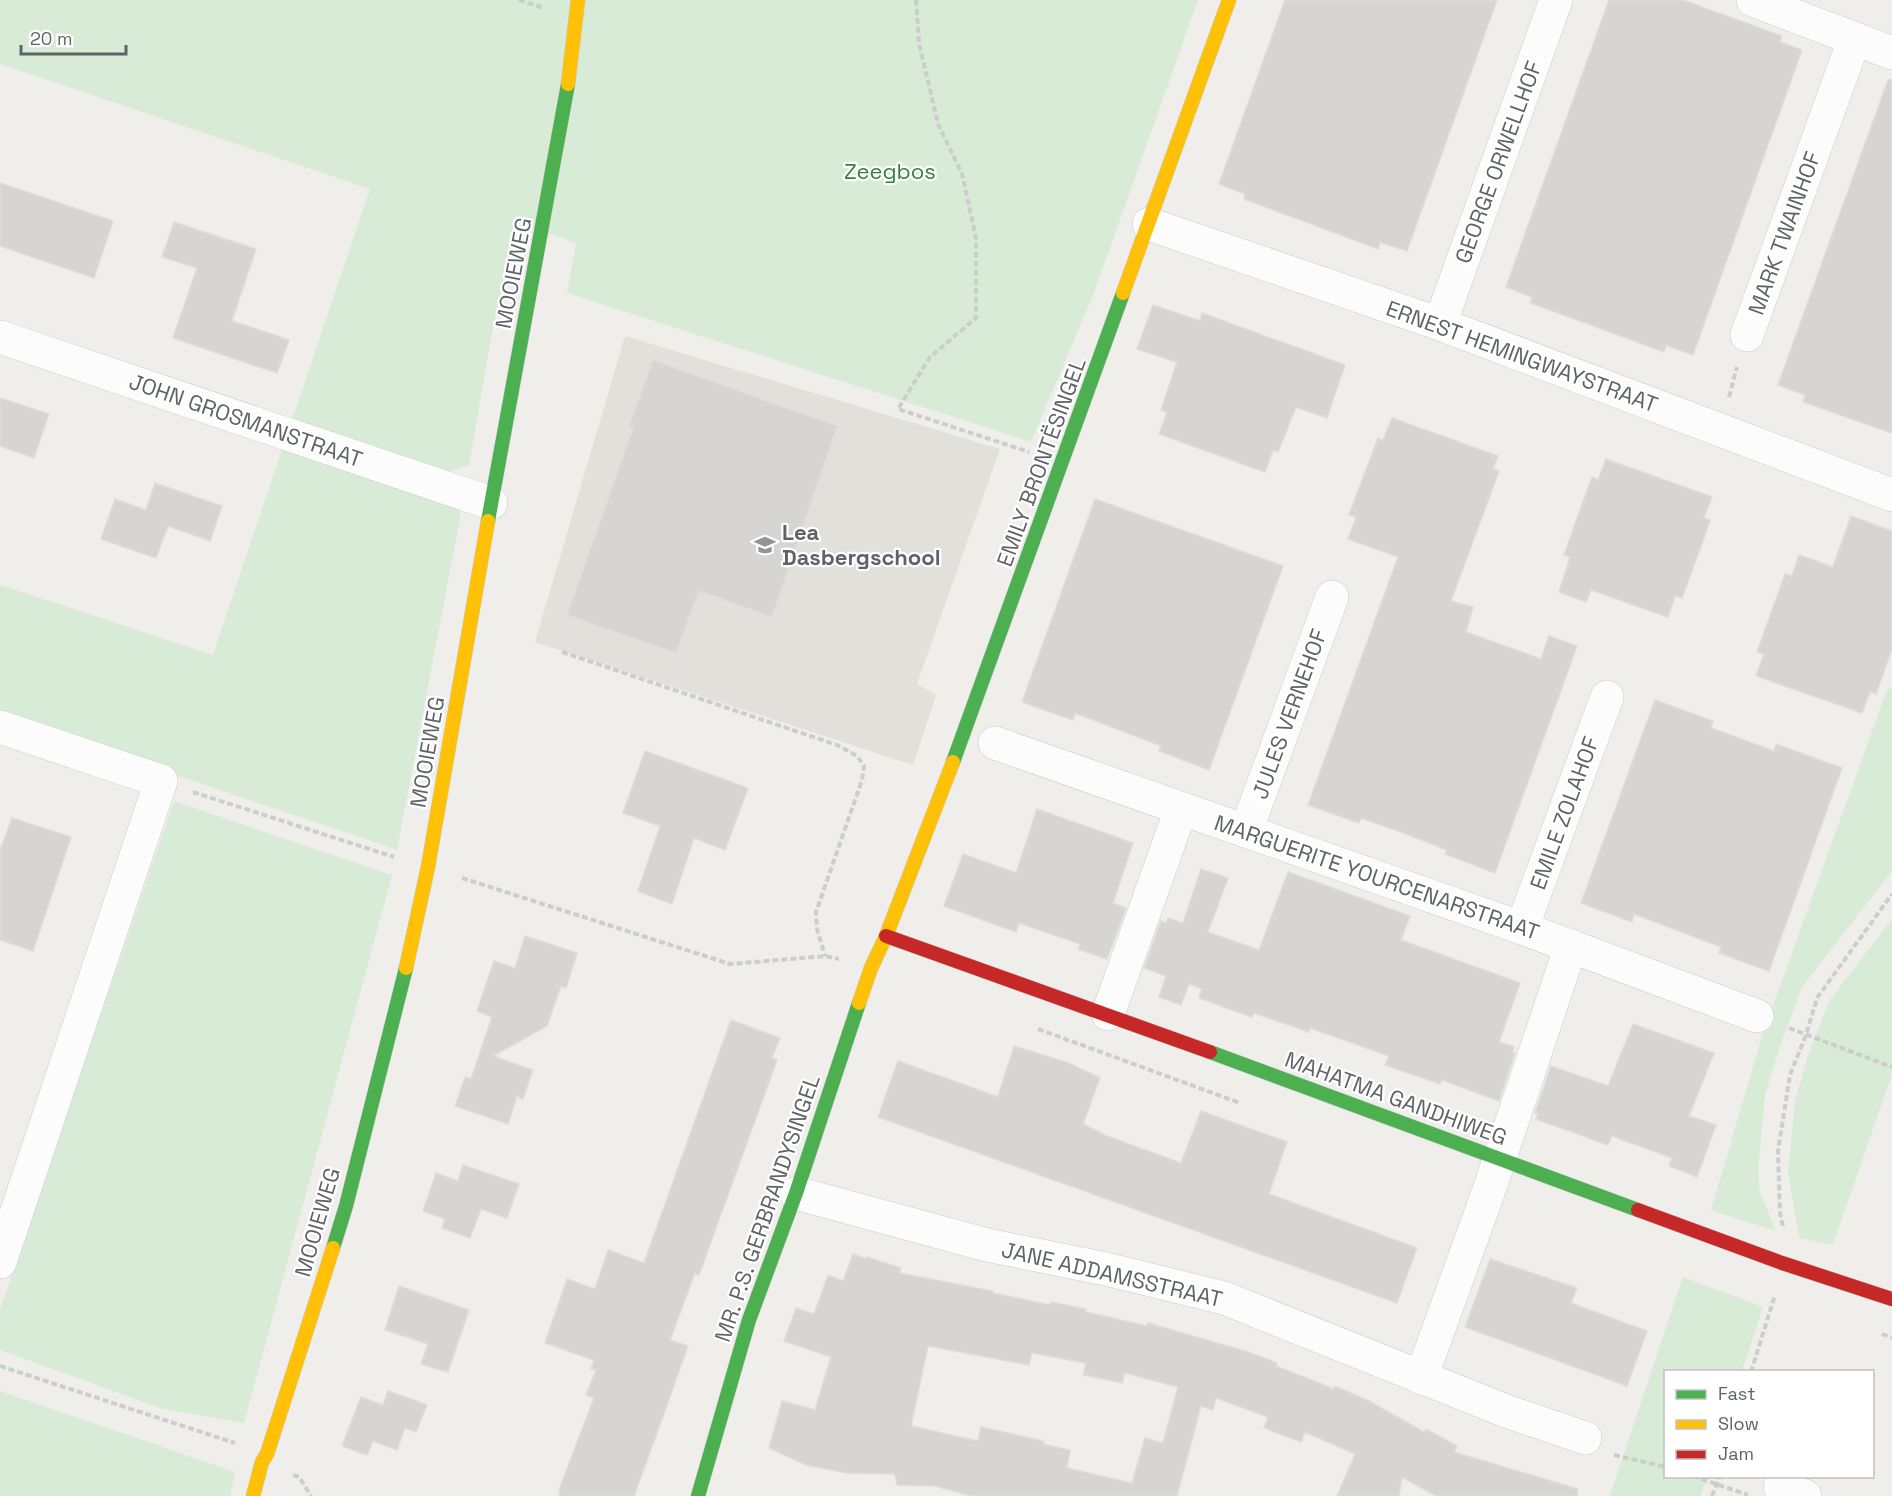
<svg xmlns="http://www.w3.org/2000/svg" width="1892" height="1496" viewBox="0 0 1892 1496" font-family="'Space Grotesk',sans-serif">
	<rect width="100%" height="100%" fill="#efeeea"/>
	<path fill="#e2e0da" d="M625,336L1000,449L917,684L936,695L913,765L535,642Z"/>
	<g fill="#d8ebd6">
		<path d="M0,0H1198L1094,293L1031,442L567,293L576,243L515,221L488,354L469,466L447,472L291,423L370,189L0,64Z"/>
		<path d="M283,446L453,505L461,513L397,850L0,715V585L213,655Z"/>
		<path d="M1892,687V871L1802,987L1780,1046L1765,1095L1758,1172L1760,1193L1776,1231L1711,1210L1763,1033L1887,690Z"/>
		<path d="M174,801L392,875L244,1423L163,1409L0,1350V1310Z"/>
		<path d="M1892,919V1074L1833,1245L1799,1238L1788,1172L1795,1101L1808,1055L1829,1001Z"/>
		<path d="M1683,1277L1763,1307L1742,1371L1666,1372V1476L1708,1477L1707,1479L1700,1496H1610Z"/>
		<path d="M0,1391L235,1472L230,1496H0Z"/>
	</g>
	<g fill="#d6d5d3" stroke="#deddd9" stroke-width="1.5" fill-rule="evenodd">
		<path d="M1285,0H1497L1407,251L1380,242L1378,249L1244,199L1245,194L1219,184Z"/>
		<path d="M1609,0H1683L1782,36L1780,42L1802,50L1693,355L1666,345L1664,352L1558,313L1530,303L1532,297L1506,287Z"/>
		<path d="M1888,80H1892V433L1803,402L1805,395L1778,385Z"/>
		<path d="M0,183L113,221L94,278L0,246Z"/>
		<path d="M174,222L256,249L232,321L289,340L277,373L173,338L197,268L162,257Z"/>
		<path d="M1153,305L1200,321L1202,313L1345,365L1327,418L1296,407L1278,452L1273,450L1265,472L1159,434L1167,412L1161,410L1177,362L1137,349Z"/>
		<path d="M653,360L837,426L772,617L699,591L676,653L567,615L633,428L629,426Z"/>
		<path d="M0,398L49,414L34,458L0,446Z"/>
		<path d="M1392,418L1498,456L1493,469L1499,471L1451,601L1473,607L1466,632L1541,659L1549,636L1577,646L1495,873L1445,854L1447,850L1398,831L1361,818L1359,823L1308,805L1398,557L1348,539L1356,517L1349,515L1378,438L1383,440Z"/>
		<path d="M1606,459L1712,497L1704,518L1710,520L1704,538L1682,598L1675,596L1668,617L1591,590L1586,602L1559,592L1570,557L1564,555L1592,477L1598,480Z"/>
		<path d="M155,483L222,506L210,541L168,526L156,558L101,539L115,499L146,510Z"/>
		<path d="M1095,499L1283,566L1209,770L1159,751L1161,746L1075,713L1073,720L1022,702Z"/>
		<path d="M1851,516L1892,531V649L1876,694L1870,692L1862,713L1756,676L1764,654L1757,652L1785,574L1792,576L1799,555L1833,567Z"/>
		<path d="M1655,700L1713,721L1711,728L1774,751L1776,744L1842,768L1769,971L1719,953L1721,947L1634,914L1632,922L1581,903Z"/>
		<path d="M645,751L748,788L725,850L694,838L672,904L638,891L660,826L623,813Z"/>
		<path d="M1037,809L1133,843L1113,903L1126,908L1107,959L1078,949L1080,944L1019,923L1016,932L944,906L963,854L1016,873Z"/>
		<path d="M12,818L71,837L33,951L0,940V851Z"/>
		<path d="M1201,869L1228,878L1208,932L1259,950L1288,872L1410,916L1401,940L1520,983L1499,1042L1514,1047L1512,1052L1515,1053L1499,1101L1442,1080L1440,1084L1385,1065L1389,1056L1310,1028L1309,1032L1254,1013L1252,1017L1199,998L1202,989L1189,984L1181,1005L1159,997L1166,976L1144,968L1161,921L1166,923L1168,918L1183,923Z"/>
		<path d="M525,936L577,953L566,988L561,986L547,1026L493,1056L533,1070L523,1099L517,1096L508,1124L455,1106L465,1077L471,1079L492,1017L477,1011L494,961L515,968Z"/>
		<path d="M731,1020L780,1038L772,1058L777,1060L699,1275L695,1273L670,1340L688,1346L656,1436L634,1496H559L560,1487L594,1398L586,1395L596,1370L591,1369L594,1360L545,1343L567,1279L595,1289L608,1250L644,1263Z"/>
		<path d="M1633,1024L1714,1053L1689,1116L1716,1125L1697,1177L1669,1166L1672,1158L1612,1136L1608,1145L1536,1119L1538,1114L1535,1113L1551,1066L1608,1086Z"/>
		<path d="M1014,1046L1066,1062L1100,1078L1083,1124L1107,1136L1181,1163L1201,1111L1287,1142L1269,1194L1417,1248L1397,1303L878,1117L898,1061L998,1097Z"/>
		<path d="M463,1165L519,1184L507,1218L481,1209L470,1238L442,1228L445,1219L423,1211L436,1173L458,1181Z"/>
		<path d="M853,1254L866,1259L867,1257L901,1268L899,1273L993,1291V1293L1050,1305L1051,1302L1086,1309V1312L1147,1326L1148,1323L1248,1352L1277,1363L1276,1366L1334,1389L1335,1386L1369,1401L1424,1432L1426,1429L1457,1446L1454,1452L1578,1489L1577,1496H1436L1402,1477L1399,1496H1337L1355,1454L1305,1432L1301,1442L1264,1428L1268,1417L1216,1398L1213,1410L1201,1406L1177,1496H971L935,1486L897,1485L895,1474L847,1473L806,1465L769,1448L782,1401L815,1410L831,1357L784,1341L796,1308L814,1314L828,1275L843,1281ZM928,1346L1029,1365L1032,1353L1086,1363L1083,1375L1122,1383L1125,1373L1178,1387L1163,1443L1145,1438L1132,1483L1067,1468L1070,1450L1043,1444L1044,1441L981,1427L978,1441L911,1426Z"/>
		<path d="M1490,1259L1577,1288L1571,1303L1647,1331L1627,1386L1465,1327Z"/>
		<path d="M399,1286L469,1310L448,1372L421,1364L428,1344L385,1330Z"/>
		<path d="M388,1391L427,1405L416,1432L405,1428L397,1450L373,1441L367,1455L342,1446L361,1397L383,1405Z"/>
	</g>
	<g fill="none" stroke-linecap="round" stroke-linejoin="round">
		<defs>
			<g id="street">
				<path d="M1753,0L1892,53"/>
				<path d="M1149,224L1440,324L1892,495"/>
				<path d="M1440,324L1556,0"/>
				<path d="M1747,335L1854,40"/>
				<path d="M0,337L491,503"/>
				<path d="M0,727L161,781L0,1262"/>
				<path d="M995,743L1522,928L1757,1016"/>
				<path d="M1246,831L1332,597"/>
				<path d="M1522,928L1607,697"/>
				<path d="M1108,1014L1181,809"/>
				<path d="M796,1193L987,1245L1106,1269L1224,1298L1506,1411L1585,1438"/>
				<path d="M1421,1378L1488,1193L1571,946"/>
				<path d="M1780,1487L1805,1496"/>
			</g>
			<g id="fast">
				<path d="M488,521L568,84"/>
				<path d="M953,762L1123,293"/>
				<path d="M1210,1052L1638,1210"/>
				<path d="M333,1248L346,1206L406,968"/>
				<path d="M698,1496L749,1320L796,1193L859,1003"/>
			</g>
			<g id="slow">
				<path d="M568,84L578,0"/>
				<path d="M1123,293L1229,0"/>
				<path d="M406,968L428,867L488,521"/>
				<path d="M859,1003L871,968L886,936L953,762"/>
				<path d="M253,1496L262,1462L267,1454L333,1248"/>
			</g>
			<g id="jam">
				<path d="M886,936L1210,1052"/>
				<path d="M1638,1210L1782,1263L1892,1299"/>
			</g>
		</defs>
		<use href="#street" stroke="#cbcccc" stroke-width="34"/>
		<use href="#fast" stroke="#cacacb" stroke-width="15"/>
		<use href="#slow" stroke="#cacacb" stroke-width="15"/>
		<use href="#jam" stroke="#cacacb" stroke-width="15"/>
		<g stroke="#cacfcc" stroke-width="4" stroke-dasharray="6 3" stroke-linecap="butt">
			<path d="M519,0L544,8"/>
			<path d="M916,0L919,43L938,124L962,174L976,238V318L930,357L898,409L1029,452"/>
			<path d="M1729,397L1737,367"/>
			<path d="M562,652L837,745L857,756L864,766L862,780L816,912L817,929L825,956"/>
			<path d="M193,792L394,857"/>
			<path d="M462,878L730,964L825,956L839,959"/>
			<path d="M1789,1028L1892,1067"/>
			<path d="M1038,1029L1240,1103"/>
			<path d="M1783,1226L1780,1213L1778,1151L1790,1075L1806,1035L1817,998L1892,894"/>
			<path d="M1882,1334L1892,1338"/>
			<path d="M0,1366L235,1443"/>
			<path d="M1751,1372L1775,1295"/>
			<path d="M1614,1455L1666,1467"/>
			<path d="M293,1475L299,1477L311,1496"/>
			<path d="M1693,1476L1748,1495"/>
			<path d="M1712,1496L1720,1476"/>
		</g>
		<use href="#street" stroke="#fdfcfc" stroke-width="33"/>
		<use href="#fast" stroke="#4caf50" stroke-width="14"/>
		<use href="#slow" stroke="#ffc107" stroke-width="14"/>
		<use href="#jam" stroke="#c62828" stroke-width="14"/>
	</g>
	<defs>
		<symbol id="school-bare" viewBox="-9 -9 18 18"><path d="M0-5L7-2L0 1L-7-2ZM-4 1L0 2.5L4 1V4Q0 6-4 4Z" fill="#919496" stroke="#fff" stroke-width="2.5" paint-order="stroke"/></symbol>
	</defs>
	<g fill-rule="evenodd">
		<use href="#school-bare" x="750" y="530" width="30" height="30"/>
	</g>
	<g text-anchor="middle" stroke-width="4.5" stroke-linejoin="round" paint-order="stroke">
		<g font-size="22" fill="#5f6368" stroke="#fff">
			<text transform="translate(1498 162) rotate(-70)" y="8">GEORGE ORWELLHOF</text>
			<text transform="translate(1784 233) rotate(-70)" y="8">MARK TWAINHOF</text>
			<text transform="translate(513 273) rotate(-79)" y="8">MOOIEWEG</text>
			<text transform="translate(1522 356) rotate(20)" y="8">ERNEST HEMINGWAYSTRAAT</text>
			<text transform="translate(246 420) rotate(19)" y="8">JOHN GROSMANSTRAAT</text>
			<text transform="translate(1041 462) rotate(-70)" y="8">EMILY BRONTËSINGEL</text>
			<text transform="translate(1289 714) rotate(-70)" y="8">JULES VERNEHOF</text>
			<text transform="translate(427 752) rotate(-80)" y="8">MOOIEWEG</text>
			<text transform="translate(1564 813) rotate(-70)" y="8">EMILE ZOLAHOF</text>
			<text transform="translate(1377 877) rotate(19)" y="8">MARGUERITE YOURCENARSTRAAT</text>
			<text transform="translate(1396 1098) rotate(20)" y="8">MAHATMA GANDHIWEG</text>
			<text transform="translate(767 1208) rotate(-71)" y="8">MR. P.S. GERBRANDYSINGEL</text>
			<text transform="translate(317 1222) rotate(-74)" y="8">MOOIEWEG</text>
			<text transform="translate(1112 1274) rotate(13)" y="8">JANE ADDAMSSTRAAT</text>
		</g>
		<g font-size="22" fill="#348238" stroke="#fff">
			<text x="890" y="179">Zeegbos</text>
		</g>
		<g font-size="22" font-weight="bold" fill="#5f6368" stroke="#fff" text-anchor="start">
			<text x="782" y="540">Lea<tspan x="782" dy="25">Dasbergschool</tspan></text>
		</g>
	</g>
	<rect x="1664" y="1370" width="210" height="108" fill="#ffffff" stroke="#bfc1c3" stroke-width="1.5"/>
	<rect x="1676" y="1390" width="30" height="9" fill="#4caf50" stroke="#bfc1c3" stroke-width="1.5"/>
	<text x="1718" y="1400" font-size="18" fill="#5f6368">Fast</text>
	<rect x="1676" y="1420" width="30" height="9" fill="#ffc107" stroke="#bfc1c3" stroke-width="1.5"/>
	<text x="1718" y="1430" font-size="18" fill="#5f6368">Slow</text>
	<rect x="1676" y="1450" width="30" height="9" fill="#c62828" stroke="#bfc1c3" stroke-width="1.5"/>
	<text x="1718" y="1460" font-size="18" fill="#5f6368">Jam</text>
	<path d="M21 45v9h105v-9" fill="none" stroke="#5f6368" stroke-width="3"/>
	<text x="30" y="45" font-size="18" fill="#5f6368" stroke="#ffffff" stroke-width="4.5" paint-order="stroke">20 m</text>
</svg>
